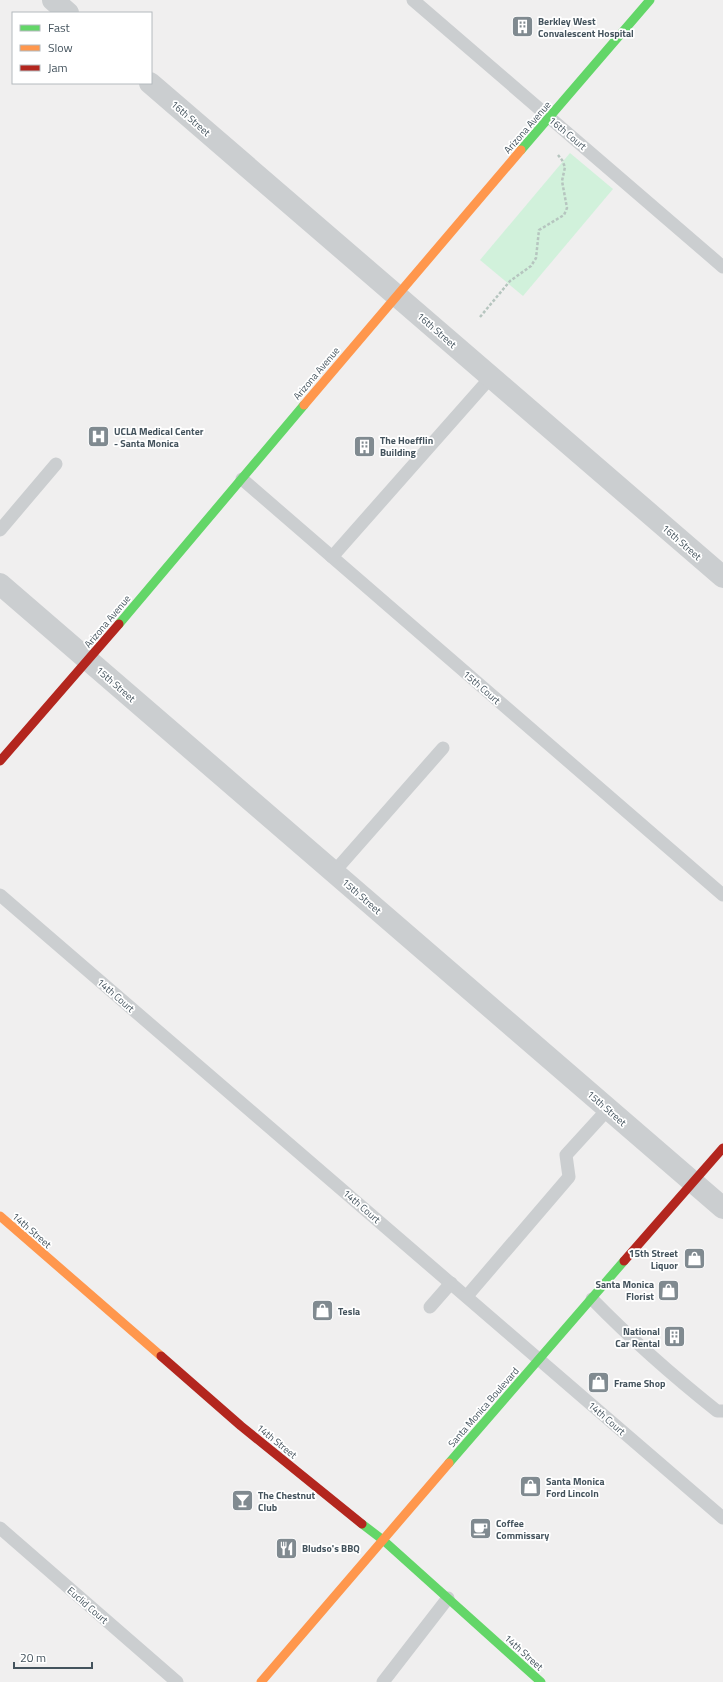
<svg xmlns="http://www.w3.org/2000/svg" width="723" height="1682" viewBox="0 0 723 1682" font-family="'Titillium Web',sans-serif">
	<rect width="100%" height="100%" fill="#f0efef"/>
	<path fill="#d1f1db" d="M570,153L613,189L523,296L480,260Z"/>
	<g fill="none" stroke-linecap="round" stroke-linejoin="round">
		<path stroke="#b6c5bf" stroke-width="2.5" stroke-dasharray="3 2" stroke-linecap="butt" d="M480,317L510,281L531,266L536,258L539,230L564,215L567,208L562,181L565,167L562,160L558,155"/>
		<g stroke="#cbced0" stroke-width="13">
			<path d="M413,0L723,267"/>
			<path d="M242,479L723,895"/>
			<path d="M0,530L56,464"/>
			<path d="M332,557L491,377"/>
			<path d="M334,872L443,748"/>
			<path d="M0,895L723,1518"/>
			<path d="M467,1296L569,1177L566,1155L608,1109"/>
			<path d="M592,1299C631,1339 673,1376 717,1411H723"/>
			<path d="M430,1307L451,1283"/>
			<path d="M0,1528L177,1682"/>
			<path d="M383,1682L448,1598"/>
		</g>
		<g stroke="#cbced0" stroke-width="22">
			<path d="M53,0L68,13"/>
			<path d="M150,83L723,577"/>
			<path d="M0,584L723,1208"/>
		</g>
		<g stroke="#63d668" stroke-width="9">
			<path d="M521,150L650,0"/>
			<path d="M119,624L304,405"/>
			<path d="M449,1463L624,1261"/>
			<path d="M362,1524L383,1540L541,1682"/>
		</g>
		<g stroke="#ff974d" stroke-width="9">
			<path d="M304,405L521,150"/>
			<path d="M0,1216L161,1356"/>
			<path d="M261,1682L449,1463"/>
		</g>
		<g stroke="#b3261e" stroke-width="9">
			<path d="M0,761L119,624"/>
			<path d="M624,1261L723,1148"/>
			<path d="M161,1356L241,1426L362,1524"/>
		</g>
	</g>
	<defs>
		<symbol id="building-square" viewBox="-11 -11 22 22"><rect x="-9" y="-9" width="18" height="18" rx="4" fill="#808a90" stroke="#fff"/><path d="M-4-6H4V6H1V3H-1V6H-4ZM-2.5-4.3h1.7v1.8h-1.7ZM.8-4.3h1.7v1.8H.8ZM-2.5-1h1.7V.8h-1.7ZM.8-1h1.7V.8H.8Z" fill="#fff"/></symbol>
		<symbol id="hospital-square" viewBox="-11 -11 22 22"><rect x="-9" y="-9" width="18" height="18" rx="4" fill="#808a90" stroke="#fff"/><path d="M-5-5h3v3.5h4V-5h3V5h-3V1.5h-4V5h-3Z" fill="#fff"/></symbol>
		<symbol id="shop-square" viewBox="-11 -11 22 22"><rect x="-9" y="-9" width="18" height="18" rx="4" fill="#808a90" stroke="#fff"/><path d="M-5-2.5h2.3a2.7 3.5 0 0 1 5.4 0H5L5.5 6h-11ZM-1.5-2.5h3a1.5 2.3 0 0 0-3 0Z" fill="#fff"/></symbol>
		<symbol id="bar-square" viewBox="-11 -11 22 22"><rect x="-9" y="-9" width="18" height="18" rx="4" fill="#808a90" stroke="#fff"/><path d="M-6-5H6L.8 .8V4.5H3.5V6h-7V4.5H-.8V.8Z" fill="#fff"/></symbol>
		<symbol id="cafe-square" viewBox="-11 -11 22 22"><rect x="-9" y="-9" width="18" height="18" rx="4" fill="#808a90" stroke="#fff"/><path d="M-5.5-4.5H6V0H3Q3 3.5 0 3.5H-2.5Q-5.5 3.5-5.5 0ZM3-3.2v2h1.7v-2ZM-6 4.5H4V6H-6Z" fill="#fff"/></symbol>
		<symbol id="restaurant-square" viewBox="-11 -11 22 22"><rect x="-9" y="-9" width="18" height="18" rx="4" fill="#808a90" stroke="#fff"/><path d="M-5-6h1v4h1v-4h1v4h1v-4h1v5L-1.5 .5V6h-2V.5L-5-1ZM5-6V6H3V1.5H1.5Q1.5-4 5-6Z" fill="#fff"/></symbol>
	</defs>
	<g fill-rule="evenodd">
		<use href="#building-square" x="510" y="14" width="25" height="25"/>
		<use href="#hospital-square" x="86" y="424" width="25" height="25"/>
		<use href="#building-square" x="352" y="434" width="25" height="25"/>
		<use href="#shop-square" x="682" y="1246" width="25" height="25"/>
		<use href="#shop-square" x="656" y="1278" width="25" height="25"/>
		<use href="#shop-square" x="310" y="1298" width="25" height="25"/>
		<use href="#building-square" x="662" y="1324" width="25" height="25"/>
		<use href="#shop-square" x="586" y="1370" width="25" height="25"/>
		<use href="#shop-square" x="518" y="1474" width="25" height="25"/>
		<use href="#bar-square" x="230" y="1488" width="25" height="25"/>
		<use href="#cafe-square" x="468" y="1516" width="25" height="25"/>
		<use href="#restaurant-square" x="274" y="1536" width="25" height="25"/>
	</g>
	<g text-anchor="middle" stroke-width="3.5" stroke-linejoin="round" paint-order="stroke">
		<g font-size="10" font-weight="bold" fill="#44535d" stroke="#fff" text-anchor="start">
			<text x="538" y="25">Berkley West<tspan x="538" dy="12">Convalescent Hospital</tspan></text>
			<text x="114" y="435">UCLA Medical Center<tspan x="114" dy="12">- Santa Monica</tspan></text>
			<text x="380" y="444">The Hoefflin<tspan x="380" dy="12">Building</tspan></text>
			<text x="678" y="1257" text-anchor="end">15th Street<tspan x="678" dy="12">Liquor</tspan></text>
			<text x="654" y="1288" text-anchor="end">Santa Monica<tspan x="654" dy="12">Florist</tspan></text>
			<text x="338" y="1315">Tesla</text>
			<text x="660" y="1335" text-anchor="end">National<tspan x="660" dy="12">Car Rental</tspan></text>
			<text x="614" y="1387">Frame Shop</text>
			<text x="546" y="1485">Santa Monica<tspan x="546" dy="12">Ford Lincoln</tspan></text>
			<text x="258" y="1499">The Chestnut<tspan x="258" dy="12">Club</tspan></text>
			<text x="496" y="1527">Coffee<tspan x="496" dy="12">Commissary</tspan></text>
			<text x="302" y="1552">Bludso's BBQ</text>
		</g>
		<g font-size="10" fill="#44535d" stroke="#fff">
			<text transform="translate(191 118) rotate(41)" y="4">16th Street</text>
			<text transform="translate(527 127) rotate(-49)" y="4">Arizona Avenue</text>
			<text transform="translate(568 133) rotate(40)" y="4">16th Court</text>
			<text transform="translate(437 330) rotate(41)" y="4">16th Street</text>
			<text transform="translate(316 373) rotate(-50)" y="4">Arizona Avenue</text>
			<text transform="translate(682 542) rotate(41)" y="4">16th Street</text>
			<text transform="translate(107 621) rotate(-50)" y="4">Arizona Avenue</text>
			<text transform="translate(116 684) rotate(41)" y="4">15th Street</text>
			<text transform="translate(482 687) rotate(41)" y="4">15th Court</text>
			<text transform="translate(362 896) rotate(41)" y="4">15th Street</text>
			<text transform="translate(116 995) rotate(41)" y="4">14th Court</text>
			<text transform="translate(607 1108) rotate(41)" y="4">15th Street</text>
			<text transform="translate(362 1206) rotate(41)" y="4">14th Court</text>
			<text transform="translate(32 1230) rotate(41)" y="4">14th Street</text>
			<text transform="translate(483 1407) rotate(-49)" y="4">Santa Monica Boulevard</text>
			<text transform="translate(607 1418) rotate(41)" y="4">14th Court</text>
			<text transform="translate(277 1441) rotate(39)" y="4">14th Street</text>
			<text transform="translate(88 1605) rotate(41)" y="4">Euclid Court</text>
			<text transform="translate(524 1652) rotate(42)" y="4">14th Street</text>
		</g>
	</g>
	<rect x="12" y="12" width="140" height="72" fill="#ffffff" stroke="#b4babe"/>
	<rect x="20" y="25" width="20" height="6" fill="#63d668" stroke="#b4babe"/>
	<text x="48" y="32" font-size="12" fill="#44535d">Fast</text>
	<rect x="20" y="45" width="20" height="6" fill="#ff974d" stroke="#b4babe"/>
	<text x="48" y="52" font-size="12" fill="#44535d">Slow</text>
	<rect x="20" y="65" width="20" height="6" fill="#b3261e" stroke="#b4babe"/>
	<text x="48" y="72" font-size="12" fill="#44535d">Jam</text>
	<path d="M14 1662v6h78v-6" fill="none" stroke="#44535d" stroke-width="2"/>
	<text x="20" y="1662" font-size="12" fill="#44535d" stroke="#ffffff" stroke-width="3" paint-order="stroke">20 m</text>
</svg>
